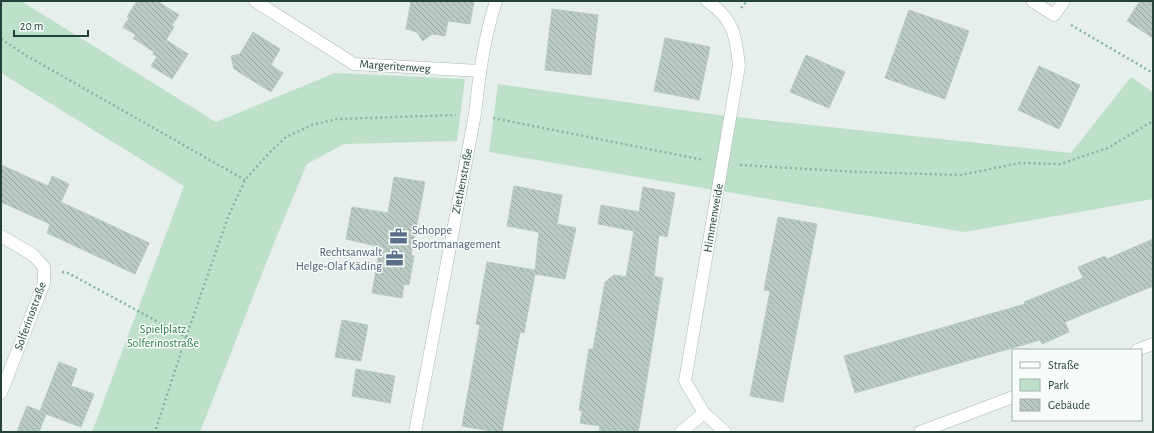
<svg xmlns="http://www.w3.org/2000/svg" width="1154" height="433" viewBox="0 0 1154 433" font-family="'Alegreya Sans',sans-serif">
	<defs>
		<pattern id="building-back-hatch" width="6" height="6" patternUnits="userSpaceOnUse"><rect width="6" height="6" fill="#bbcac4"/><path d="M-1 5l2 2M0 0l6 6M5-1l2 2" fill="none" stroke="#98a6a0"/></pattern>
	</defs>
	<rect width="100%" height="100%" fill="#e6efeb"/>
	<g fill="#bfe0c8">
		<path d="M1,1H21L216,122L335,73L465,79L457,141L344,144L307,164L274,243L200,432H92L184,186L1,73Z"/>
		<path d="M1131,77L1153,92V199L964,232L489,152L498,84L718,115L1071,153Z"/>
	</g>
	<g fill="url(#building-back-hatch)" stroke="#b8c9c2">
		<path d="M137,1H157L179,15L172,25L174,27L166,40L188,54L172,79L151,66L157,57L153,54L154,52L133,38L136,35L123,27L129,18L127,17Z"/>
		<path d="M411,1H474L470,24L448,21L445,36L432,34L423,41L417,32L406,29Z"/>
		<path d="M1140,1H1153V38L1127,21Z"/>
		<path d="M552,9L598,15L591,75L545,70Z"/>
		<path d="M909,10L969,31L945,99L885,78Z"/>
		<path d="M253,32L280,49L271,65L283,73L271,92L234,69L231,56L240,54Z"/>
		<path d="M665,38L710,47L699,100L654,91Z"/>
		<path d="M806,55L845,72L829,108L790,92Z"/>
		<path d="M1039,66L1080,85L1059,129L1018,110Z"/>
		<path d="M1,165L48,186L52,176L69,184L61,202L149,243L135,274L47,233L50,224L1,202Z"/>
		<path d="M394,177L425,182L411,255L414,256L409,285L404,284L402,298L372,293L380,247L346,239L352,207L388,213Z"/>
		<path d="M514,186L562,195L557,224L576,228L565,279L535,274L524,333L520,332L502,432H497L462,426L480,325L476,324L487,262L535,270L539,232L507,226Z"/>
		<path d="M643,187L675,193L667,237L659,235L654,276L663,278L641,416L638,432H599L600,426L580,423L582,411L579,410L589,349H593L605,282L614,275L626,277L634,231L598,224L601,205L639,212Z"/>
		<path d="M778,217L817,224L783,402L750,396L770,291L764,290Z"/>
		<path d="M1153,239V286L1065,322L1069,332L1042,344L1040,340L855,393L844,356L1025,304L1024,302L1083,278L1078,267L1105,256L1107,259Z"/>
		<path d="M342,320L368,325L361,361L335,357Z"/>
		<path d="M59,362L77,369L71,386L94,394L81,427L46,414L39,432H17L27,406L40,411Z"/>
		<path d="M356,369L395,376L390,403L352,396Z"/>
	</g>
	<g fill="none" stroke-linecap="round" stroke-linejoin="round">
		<defs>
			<g id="minor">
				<path d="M255,1L354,64L480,71"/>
				<path d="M707,1C734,19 736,36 739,66L685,381L704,413L725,432"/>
				<path d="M1032,1L1054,15L1064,1"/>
				<path d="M1,236L33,255L44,267V283L1,393"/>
				<path d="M1137,350L1153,344"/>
				<path d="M415,432L475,114C479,76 484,38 496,1"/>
				<path d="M681,432L704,413"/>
				<path d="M920,432L1013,397"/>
			</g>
		</defs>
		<use href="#minor" stroke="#a8b8b2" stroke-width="13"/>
		<g stroke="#86b3a5" stroke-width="2.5" stroke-dasharray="2 3" stroke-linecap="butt">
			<path d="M741,8L747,1"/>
			<path d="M1071,25L1153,73"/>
			<path d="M1,39L27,56L245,180"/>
			<path d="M493,118L704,160"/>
			<path d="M740,165L857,172L961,175L1020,163L1060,164L1108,148L1153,121"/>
			<path d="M62,272L68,273L186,337L155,432"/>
			<path d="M186,337L228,217L245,180L269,153L286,137L312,125L337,119L456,115"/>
		</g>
		<use href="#minor" stroke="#fff" stroke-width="12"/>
	</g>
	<defs>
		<symbol id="office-bare" viewBox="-9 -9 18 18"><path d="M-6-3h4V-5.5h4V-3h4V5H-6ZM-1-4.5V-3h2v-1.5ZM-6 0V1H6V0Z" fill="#5c6f8a" stroke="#f7fbf9" stroke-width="2.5" paint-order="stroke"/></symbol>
	</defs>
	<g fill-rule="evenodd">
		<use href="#office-bare" x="386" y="224" width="25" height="25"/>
		<use href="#office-bare" x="382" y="246" width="25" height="25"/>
	</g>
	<g text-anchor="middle" stroke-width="3" stroke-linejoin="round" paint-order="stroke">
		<g font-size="12" fill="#24423a" stroke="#f7fbf9">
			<text transform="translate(395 66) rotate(4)" y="4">Margeritenweg</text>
			<text transform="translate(462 181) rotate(-79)" y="4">Ziethenstraße</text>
			<text transform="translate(713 218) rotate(-80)" y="4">Himmenweide</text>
			<text transform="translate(30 316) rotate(-70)" y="4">Solferinostraße</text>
		</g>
		<g font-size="12" fill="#4e5e75" stroke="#f7fbf9" text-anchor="start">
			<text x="412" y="234">Schoppe<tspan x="412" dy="14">Sportmanagement</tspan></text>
			<text x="382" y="256" text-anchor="end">Rechtsanwalt<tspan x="382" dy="14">Helge-Olaf Käding</tspan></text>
		</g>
		<g font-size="12" fill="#2d7a4b" stroke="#f7fbf9">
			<text x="163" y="333">Spielplatz<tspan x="163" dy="14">Solferinostraße</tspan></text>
		</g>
	</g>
	<rect width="1154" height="433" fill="none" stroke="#24423a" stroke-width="4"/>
	<rect x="1012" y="349" width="130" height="72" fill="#f7fbf9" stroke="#a3b1ad"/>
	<rect x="1020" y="362" width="20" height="6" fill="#ffffff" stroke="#a3b1ad"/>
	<text x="1048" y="369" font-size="12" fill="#24423a">Straße</text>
	<rect x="1020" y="379" width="20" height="12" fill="#bfe0c8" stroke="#a3b1ad"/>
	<text x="1048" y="389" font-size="12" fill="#24423a">Park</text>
	<rect x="1020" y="399" width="20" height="12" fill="url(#building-back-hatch)" stroke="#a3b1ad"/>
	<text x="1048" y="409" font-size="12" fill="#24423a">Gebäude</text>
	<path d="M14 30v6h74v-6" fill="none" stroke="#24423a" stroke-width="2"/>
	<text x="20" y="30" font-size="12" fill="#24423a" stroke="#f7fbf9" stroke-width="3" paint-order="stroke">20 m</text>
</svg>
